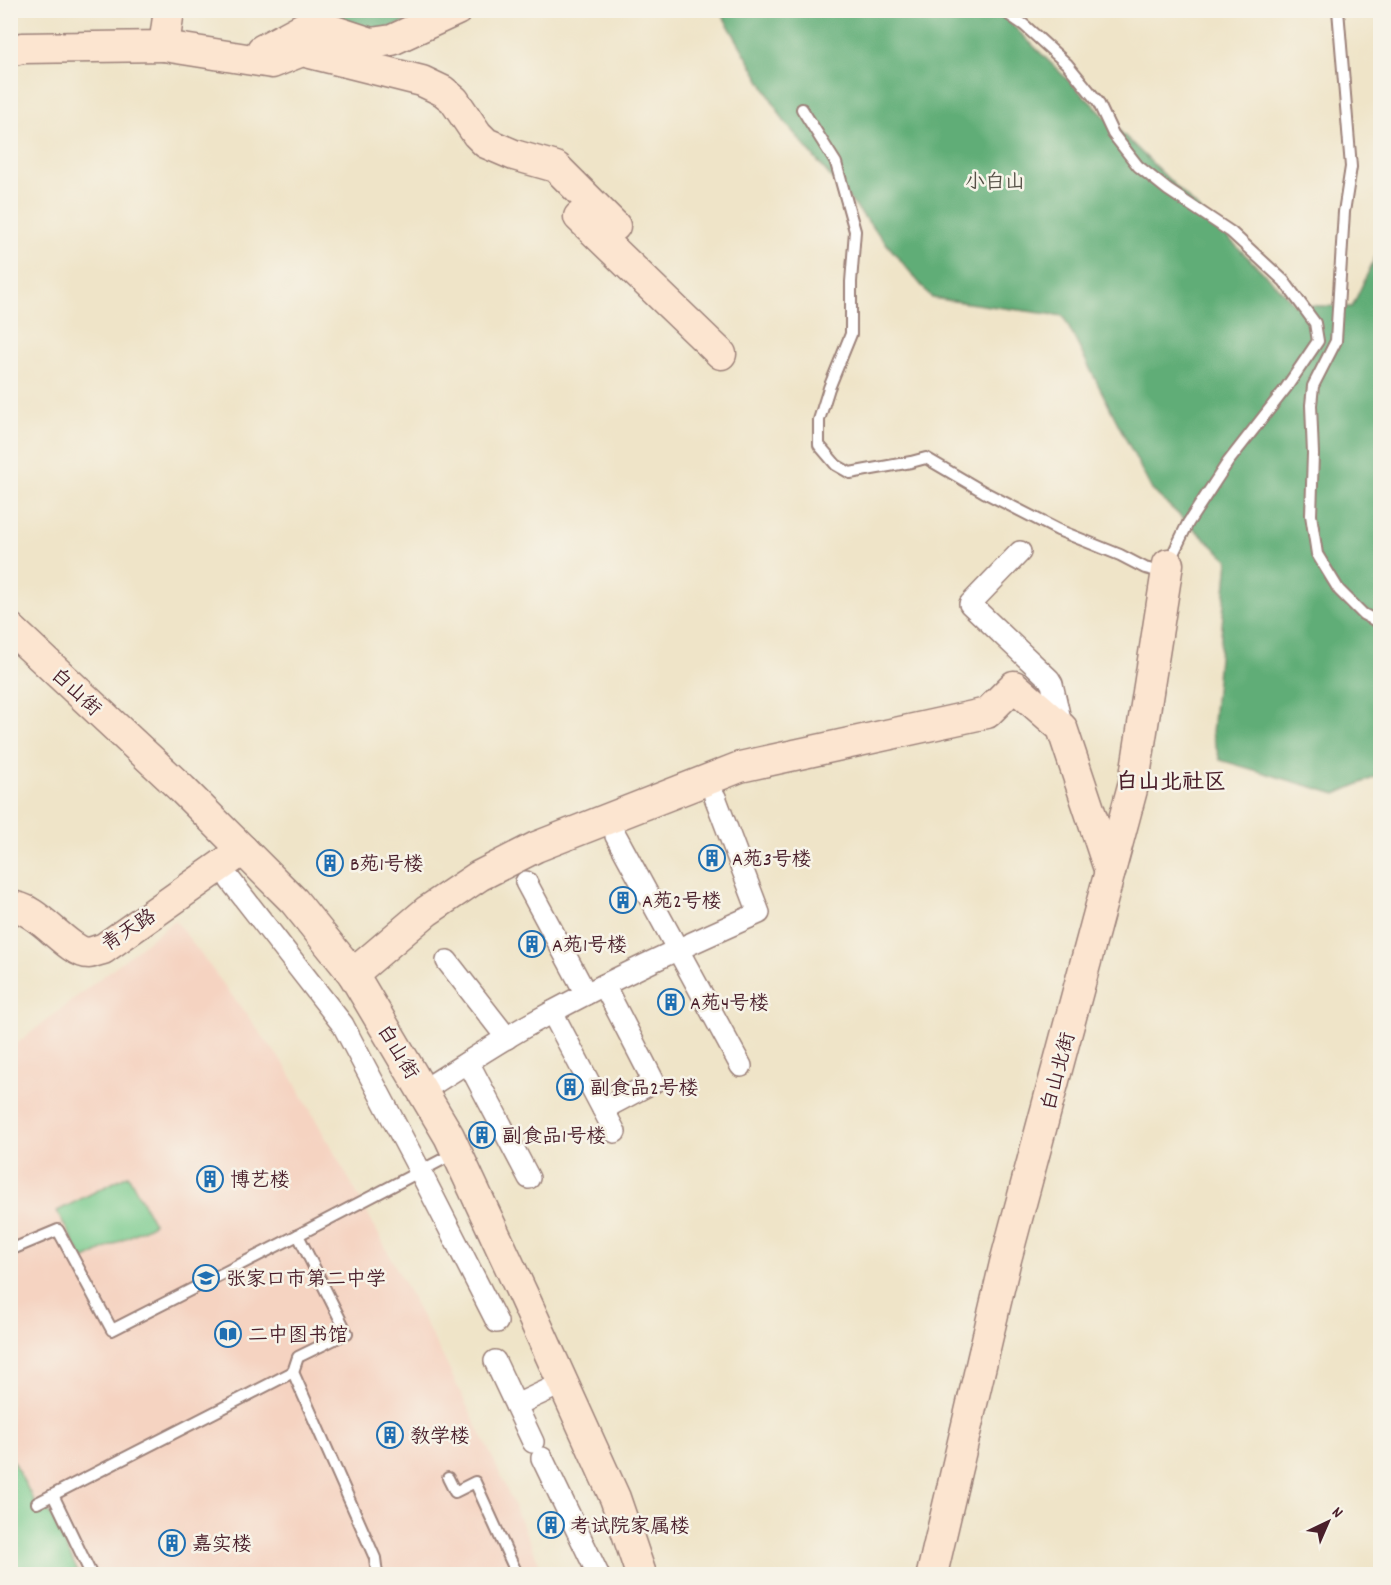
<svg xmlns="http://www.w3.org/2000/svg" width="1391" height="1585" viewBox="0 0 1391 1585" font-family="Dekko,'LXGW WenKai TC',sans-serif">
	<rect width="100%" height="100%" fill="#f7f3e8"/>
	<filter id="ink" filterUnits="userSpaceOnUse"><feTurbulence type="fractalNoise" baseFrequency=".0167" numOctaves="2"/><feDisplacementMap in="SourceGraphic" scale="12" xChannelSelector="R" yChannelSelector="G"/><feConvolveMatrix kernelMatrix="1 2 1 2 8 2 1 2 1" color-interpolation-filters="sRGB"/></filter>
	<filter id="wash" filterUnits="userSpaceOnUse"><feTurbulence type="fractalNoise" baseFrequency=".008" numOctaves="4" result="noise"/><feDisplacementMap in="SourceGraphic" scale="24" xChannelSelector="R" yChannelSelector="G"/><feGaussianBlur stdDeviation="1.35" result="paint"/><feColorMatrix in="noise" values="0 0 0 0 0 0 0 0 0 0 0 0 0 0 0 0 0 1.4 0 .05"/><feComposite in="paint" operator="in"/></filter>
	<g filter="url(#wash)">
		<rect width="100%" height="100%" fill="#efe4c8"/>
		<path fill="#f5d3c1" d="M175,920L286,1067L359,1197L444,1359L496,1465L544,1574H11V1048Z"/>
		<g fill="#76c98b" stroke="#60745b" stroke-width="1.5">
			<path d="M128,1175L154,1224L83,1260L57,1211Z"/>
			<path d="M10,1455L40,1512L48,1509L79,1574H11Z"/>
		</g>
		<g fill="#60ad77" stroke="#556651" stroke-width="1.5">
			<path d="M301,11H436L375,33L300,21Z"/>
			<path d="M720,11H998L1296,305L1352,307L1380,247V775L1336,794L1220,760L1212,734L1228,560L1152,490L1063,316L932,298L784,121Z"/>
		</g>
	</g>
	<g filter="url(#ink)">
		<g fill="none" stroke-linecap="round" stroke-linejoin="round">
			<defs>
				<g id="lane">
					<path d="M999,10L1005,12L1024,25L1067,64L1098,102L1113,134L1138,166L1168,190L1231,232L1284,281L1315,323L1318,341L1286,388L1228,462L1188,523L1168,564"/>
					<path d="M1338,10L1351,167L1344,212L1336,341L1313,386L1311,405L1313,454L1311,515L1317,554L1339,590L1363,614L1380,623"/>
					<path d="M802,109L836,163L855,231L851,282V334L829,388L819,420V445L836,465L850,473L911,462L926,458L984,492L1058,530L1120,555L1145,568L1165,573"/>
					<path d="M298,1235L455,1153"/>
					<path d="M10,1250L58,1230L112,1330L298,1235L347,1333L298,1357L293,1372"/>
					<path d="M448,1478L455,1492L475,1482L517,1574"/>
					<path d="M53,1495L91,1574"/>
					<path d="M37,1503L293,1372L375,1558L377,1574"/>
				</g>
				<g id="street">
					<path d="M1020,552L970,604L1049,679L1052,684L1062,728"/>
					<path d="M616,836L741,1066"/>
					<path d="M230,880L343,1025L420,1171L497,1322"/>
					<path d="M526,882L586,994"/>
					<path d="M447,961L507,1038"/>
					<path d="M552,1012L615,1132"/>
					<path d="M468,1062L529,1178"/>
					<path d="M422,1091C459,1068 494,1044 532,1023C605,982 682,947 759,913L715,797"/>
					<path d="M603,1109L654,1082L604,985"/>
					<path d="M495,1361L533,1442"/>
					<path d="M516,1405L563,1383"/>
					<path d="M542,1458L598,1574"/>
				</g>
				<g id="secondary">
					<path d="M164,46L272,63L302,51L422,81L443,91L454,100L477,134L486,143L514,155L556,167L615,226"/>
					<path d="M262,50L303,28L319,26L371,43L392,40L457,10"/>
					<path d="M10,51L22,48L164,46L169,10"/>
					<path d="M579,217L721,354"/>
					<path d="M10,628L182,789L294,901L353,974L449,1136L524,1297L615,1498L641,1574"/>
					<path d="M10,907C36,904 67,953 89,953C93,952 98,950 103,949L243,850"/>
					<path d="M353,974L427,911L479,876L536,847L740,767L987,713L1014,686L1062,728L1110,872"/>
					<path d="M932,1574L1005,1263L1134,782L1168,564"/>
				</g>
			</defs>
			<use href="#lane" stroke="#9c827a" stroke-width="14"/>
			<use href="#street" stroke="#9c827a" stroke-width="24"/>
			<use href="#secondary" stroke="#9c827a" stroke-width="33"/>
			<use href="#lane" stroke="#fff" stroke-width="10"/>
			<use href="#street" stroke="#fff" stroke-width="21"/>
			<use href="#secondary" stroke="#fce5d0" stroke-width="30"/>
		</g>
	</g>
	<defs>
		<symbol id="building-ring" viewBox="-11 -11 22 22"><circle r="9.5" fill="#f7f3e8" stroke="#1f6fb2" stroke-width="1.5"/><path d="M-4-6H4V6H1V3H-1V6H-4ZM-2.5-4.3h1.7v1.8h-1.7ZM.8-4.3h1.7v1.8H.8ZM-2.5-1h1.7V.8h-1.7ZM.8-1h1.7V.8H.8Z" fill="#1f6fb2"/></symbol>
		<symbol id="school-ring" viewBox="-11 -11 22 22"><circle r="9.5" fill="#f7f3e8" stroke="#1f6fb2" stroke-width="1.5"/><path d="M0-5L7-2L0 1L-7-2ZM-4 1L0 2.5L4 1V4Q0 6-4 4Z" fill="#1f6fb2"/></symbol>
		<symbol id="library-ring" viewBox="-11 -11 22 22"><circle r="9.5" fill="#f7f3e8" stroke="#1f6fb2" stroke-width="1.5"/><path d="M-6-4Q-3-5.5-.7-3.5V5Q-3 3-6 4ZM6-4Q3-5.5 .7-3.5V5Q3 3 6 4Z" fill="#1f6fb2"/></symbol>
	</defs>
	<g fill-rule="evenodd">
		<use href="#building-ring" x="697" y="843" width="30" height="30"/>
		<use href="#building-ring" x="315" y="848" width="30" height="30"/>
		<use href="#building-ring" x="608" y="885" width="30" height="30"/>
		<use href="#building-ring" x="517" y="929" width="30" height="30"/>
		<use href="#building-ring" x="656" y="987" width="30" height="30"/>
		<use href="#building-ring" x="555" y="1072" width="30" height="30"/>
		<use href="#building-ring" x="467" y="1120" width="30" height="30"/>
		<use href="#building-ring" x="195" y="1164" width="30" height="30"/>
		<use href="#school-ring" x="191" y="1263" width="30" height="30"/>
		<use href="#library-ring" x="213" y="1319" width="30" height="30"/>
		<use href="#building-ring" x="375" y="1420" width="30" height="30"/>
		<use href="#building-ring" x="536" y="1510" width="30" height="30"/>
		<use href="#building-ring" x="157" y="1528" width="30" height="30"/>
	</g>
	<g text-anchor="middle" stroke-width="5" stroke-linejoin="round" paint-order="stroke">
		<g font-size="20" fill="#575248" stroke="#f7f3e8">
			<text x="995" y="188">小白山</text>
		</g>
		<g font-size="20" fill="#4a1f2b" stroke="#f7f3e8">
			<text transform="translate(77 691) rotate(43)" y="7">白山街</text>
			<text transform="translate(128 929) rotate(-33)" y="7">青天路</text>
			<text transform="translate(399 1051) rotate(59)" y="7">白山街</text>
			<text transform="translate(1057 1071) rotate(-75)" y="7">白山北街</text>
		</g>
		<g font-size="20" fill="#4a1f2b" stroke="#f7f3e8" text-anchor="start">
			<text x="732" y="865">A苑3号楼</text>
			<text x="350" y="870">B苑1号楼</text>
			<text x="642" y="907">A苑2号楼</text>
			<text x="552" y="951">A苑1号楼</text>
			<text x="690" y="1009">A苑4号楼</text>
			<text x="590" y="1094">副食品2号楼</text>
			<text x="502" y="1142">副食品1号楼</text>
			<text x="230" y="1186">博艺楼</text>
			<text x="226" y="1285">张家口市第二中学</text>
			<text x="248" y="1341">二中图书馆</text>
			<text x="410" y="1442">教学楼</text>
			<text x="570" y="1532">考试院家属楼</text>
			<text x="192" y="1550">嘉实楼</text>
		</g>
		<g font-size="22" font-weight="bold" fill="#4a1f2b" stroke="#f7f3e8">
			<text x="1171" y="788">白山北社区</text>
		</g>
	</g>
	<rect width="1391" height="1585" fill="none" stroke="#f7f3e8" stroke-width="36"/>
	<g transform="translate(1328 1522) rotate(44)" stroke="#f7f3e8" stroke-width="4.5" paint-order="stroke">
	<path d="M0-4.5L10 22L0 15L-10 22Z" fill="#4a1f2b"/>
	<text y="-9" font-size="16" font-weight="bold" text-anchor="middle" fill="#4a1f2b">N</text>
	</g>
</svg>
